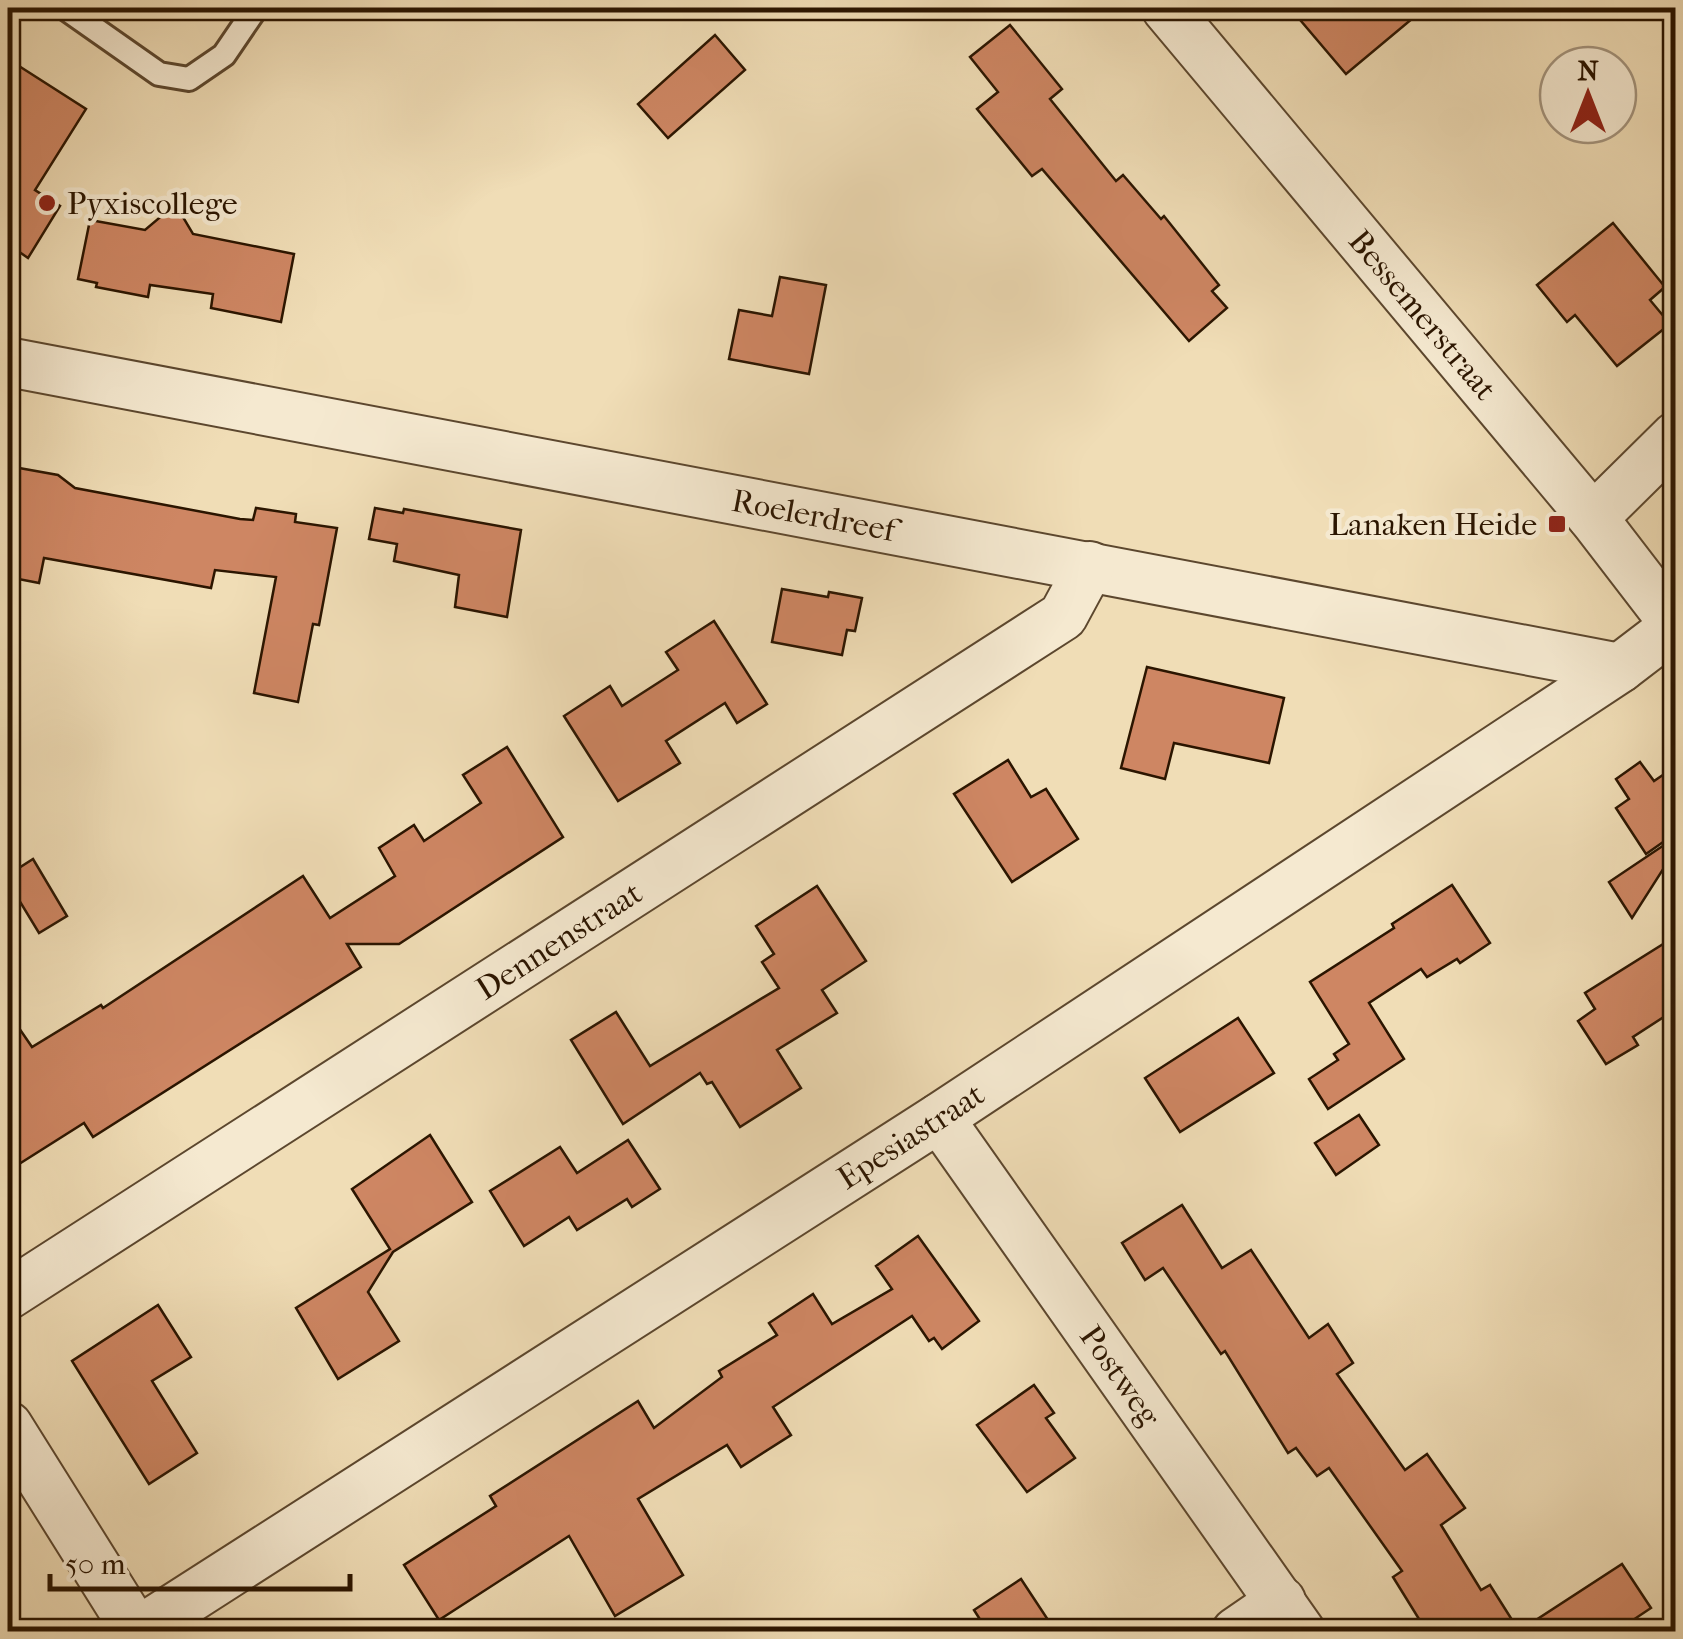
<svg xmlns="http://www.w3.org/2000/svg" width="1683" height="1639" viewBox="0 0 1683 1639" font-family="'IM FELL French Canon',serif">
	<rect width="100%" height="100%" fill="#f0ddb6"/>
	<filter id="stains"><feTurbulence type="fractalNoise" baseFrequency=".002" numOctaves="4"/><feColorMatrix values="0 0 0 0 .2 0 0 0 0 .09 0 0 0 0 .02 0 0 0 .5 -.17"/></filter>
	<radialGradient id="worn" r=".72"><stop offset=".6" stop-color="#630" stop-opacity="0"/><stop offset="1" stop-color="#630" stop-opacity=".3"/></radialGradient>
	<g fill="#ce8663" stroke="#2b1500" stroke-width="2.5">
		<path d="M1290,8H1425L1346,74Z"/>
		<path d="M1010,25L1062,89L1050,99L1116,181L1123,175L1161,219L1164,216L1219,285L1212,291L1227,308L1189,341L1042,169L1032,176L977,109L998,92L970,57Z"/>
		<path d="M715,35L745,70L668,138L638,104Z"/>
		<path d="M8,59L86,109L35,190L60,206L28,258L8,244Z"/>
		<path d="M165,213L183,217L193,234L294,254L281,322L211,308L213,294L150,285L148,297L96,287L97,283L78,279L90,220L145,230Z"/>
		<path d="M1613,223L1665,287L1650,300L1670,324L1617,366L1575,315L1567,322L1537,285Z"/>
		<path d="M780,277L826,285L809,374L729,359L739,310L772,316Z"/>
		<path d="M8,466L58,475L75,488L240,519L253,520L256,508L296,514L295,522L337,528L319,625L313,624L298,702L254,693L276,577L215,570L211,588L44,558L39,583L8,577Z"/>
		<path d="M375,508L403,513L404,509L521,530L507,617L455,607L459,575L394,561L397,544L369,539Z"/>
		<path d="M782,589L828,597L829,592L862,598L855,631L847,630L842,655L772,642Z"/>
		<path d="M714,621L767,704L737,723L725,703L666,741L680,763L618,801L564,716L610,686L622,706L678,670L666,652Z"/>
		<path d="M1147,667L1284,698L1269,763L1174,743L1165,779L1121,768Z"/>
		<path d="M507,747L563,837L399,944H347L361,967L93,1137L84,1123L8,1171V1012L32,1047L101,1005L103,1008L303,876L330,918L395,876L379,848L414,825L424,841L481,803L463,775Z"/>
		<path d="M1008,760L1031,797L1046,789L1078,839L1012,882L954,794Z"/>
		<path d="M1640,762L1654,781L1676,766V833L1646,854L1616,808L1629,799L1616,779Z"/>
		<path d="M1676,837V849L1632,918L1609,882Z"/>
		<path d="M33,859L67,916L39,933L8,882V875Z"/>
		<path d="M1452,885L1490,943L1460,963L1457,959L1427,977L1421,969L1369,1003L1404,1059L1328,1109L1309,1079L1338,1060L1334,1054L1349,1044L1310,982L1394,928L1392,924Z"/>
		<path d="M817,886L866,961L822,990L837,1013L777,1050L801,1088L740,1127L712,1082L707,1084L700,1073L623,1124L571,1040L616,1012L650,1066L779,988L762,962L774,954L756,926Z"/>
		<path d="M1676,936V1009L1633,1037L1638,1045L1606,1064L1578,1021L1595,1009L1585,993Z"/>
		<path d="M1238,1018L1274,1073L1180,1132L1145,1078Z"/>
		<path d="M1359,1115L1379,1145L1336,1175L1315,1143Z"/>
		<path d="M430,1135L472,1202L393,1252L368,1292L399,1341L338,1379L296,1308L390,1249L352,1189Z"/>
		<path d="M628,1140L660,1189L632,1207L627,1199L577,1230L569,1217L524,1246L490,1191L560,1147L577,1173Z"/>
		<path d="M1182,1205L1222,1268L1251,1250L1309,1338L1328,1324L1353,1363L1337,1374L1405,1470L1427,1454L1465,1508L1441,1525L1481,1590L1490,1585L1519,1631L1622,1564L1651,1608L1615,1632H1427L1393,1577L1402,1571L1329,1468L1317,1476L1296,1448L1288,1453L1225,1351L1221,1354L1163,1268L1145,1280L1122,1243Z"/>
		<path d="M918,1236L979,1321L942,1349L934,1338L929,1341L912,1316L773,1407L791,1435L741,1467L727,1445L638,1499L683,1575L615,1616L569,1536L439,1620L404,1565L496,1506L490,1496L638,1401L654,1428L722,1377L719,1371L777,1335L769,1323L813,1294L832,1324L892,1289L876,1266Z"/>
		<path d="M158,1305L191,1357L152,1381L197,1453L149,1484L72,1361Z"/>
		<path d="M1034,1385L1054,1413L1046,1418L1075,1458L1027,1492L977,1425Z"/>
		<path d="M1021,1579L1056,1632H988L974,1610Z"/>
	</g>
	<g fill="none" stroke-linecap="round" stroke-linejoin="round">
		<defs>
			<path id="lane" d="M65,8L159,74L189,79L224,55L256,8"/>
			<g id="street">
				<path id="s1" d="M1166,8L1593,518L1676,626"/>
				<path id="s2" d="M8,362L1620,668"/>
				<path d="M1593,518L1676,436"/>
				<path id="s3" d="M939,1118L1301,1632"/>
				<path id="s4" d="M8,1295L1063,616L1090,566"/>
				<path id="s5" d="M8,1426L137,1632L939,1118L1620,668L1675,626"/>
				<path d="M1236,1632L1281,1601"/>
			</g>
		</defs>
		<use href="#lane" stroke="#5c472e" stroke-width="28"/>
		<use href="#street" stroke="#5c472e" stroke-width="52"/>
		<use href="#lane" stroke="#f5e9d0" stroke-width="22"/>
		<use href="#street" stroke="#f5e9d0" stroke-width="48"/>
	</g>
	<g fill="#8f2418" stroke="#f5e9d0" stroke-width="4">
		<circle cx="47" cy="203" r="10"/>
		<rect x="1547" y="514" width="20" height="20" rx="5"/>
	</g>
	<g text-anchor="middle" stroke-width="9" stroke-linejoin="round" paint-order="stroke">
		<g font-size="32" fill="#2b1500" stroke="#f5e9d0" text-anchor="start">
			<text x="67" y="214">Pyxiscollege</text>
			<text x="1537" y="535" text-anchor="end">Lanaken Heide</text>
		</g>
		<g font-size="32" fill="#2b1500" stroke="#f5e9d0">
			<text dy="11" stroke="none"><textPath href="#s1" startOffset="400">Bessemerstraat</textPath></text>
			<text dy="11" stroke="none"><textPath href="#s2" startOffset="820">Roelerdreef</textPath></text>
			<text dy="11" stroke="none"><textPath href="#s4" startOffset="655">Dennenstraat</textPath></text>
			<text dy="11" stroke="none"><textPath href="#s5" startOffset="1162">Epesiastraat</textPath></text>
			<text dy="11" stroke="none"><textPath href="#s3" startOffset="315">Postweg</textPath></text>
		</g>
	</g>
	<rect width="1683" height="1639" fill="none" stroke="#f0ddb6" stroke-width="40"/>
	<rect x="10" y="10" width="1663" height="1619" fill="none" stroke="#2b1500" stroke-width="5"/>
	<rect x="20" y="20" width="1643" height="1599" fill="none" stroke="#2b1500" stroke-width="2.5"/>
	<g transform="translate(1588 95)"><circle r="48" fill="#f5e9d0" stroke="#a4947d" stroke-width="2.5"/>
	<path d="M0-8L18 38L0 25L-18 38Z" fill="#8f2418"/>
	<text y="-15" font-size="28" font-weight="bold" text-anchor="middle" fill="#2b1500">N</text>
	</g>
	<path d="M50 1574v15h300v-15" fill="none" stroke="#2b1500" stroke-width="5"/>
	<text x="65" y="1574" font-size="30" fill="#2b1500" stroke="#f5e9d0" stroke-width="8" paint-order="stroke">50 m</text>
	<rect width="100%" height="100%" filter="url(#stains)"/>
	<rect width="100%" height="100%" fill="url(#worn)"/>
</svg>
